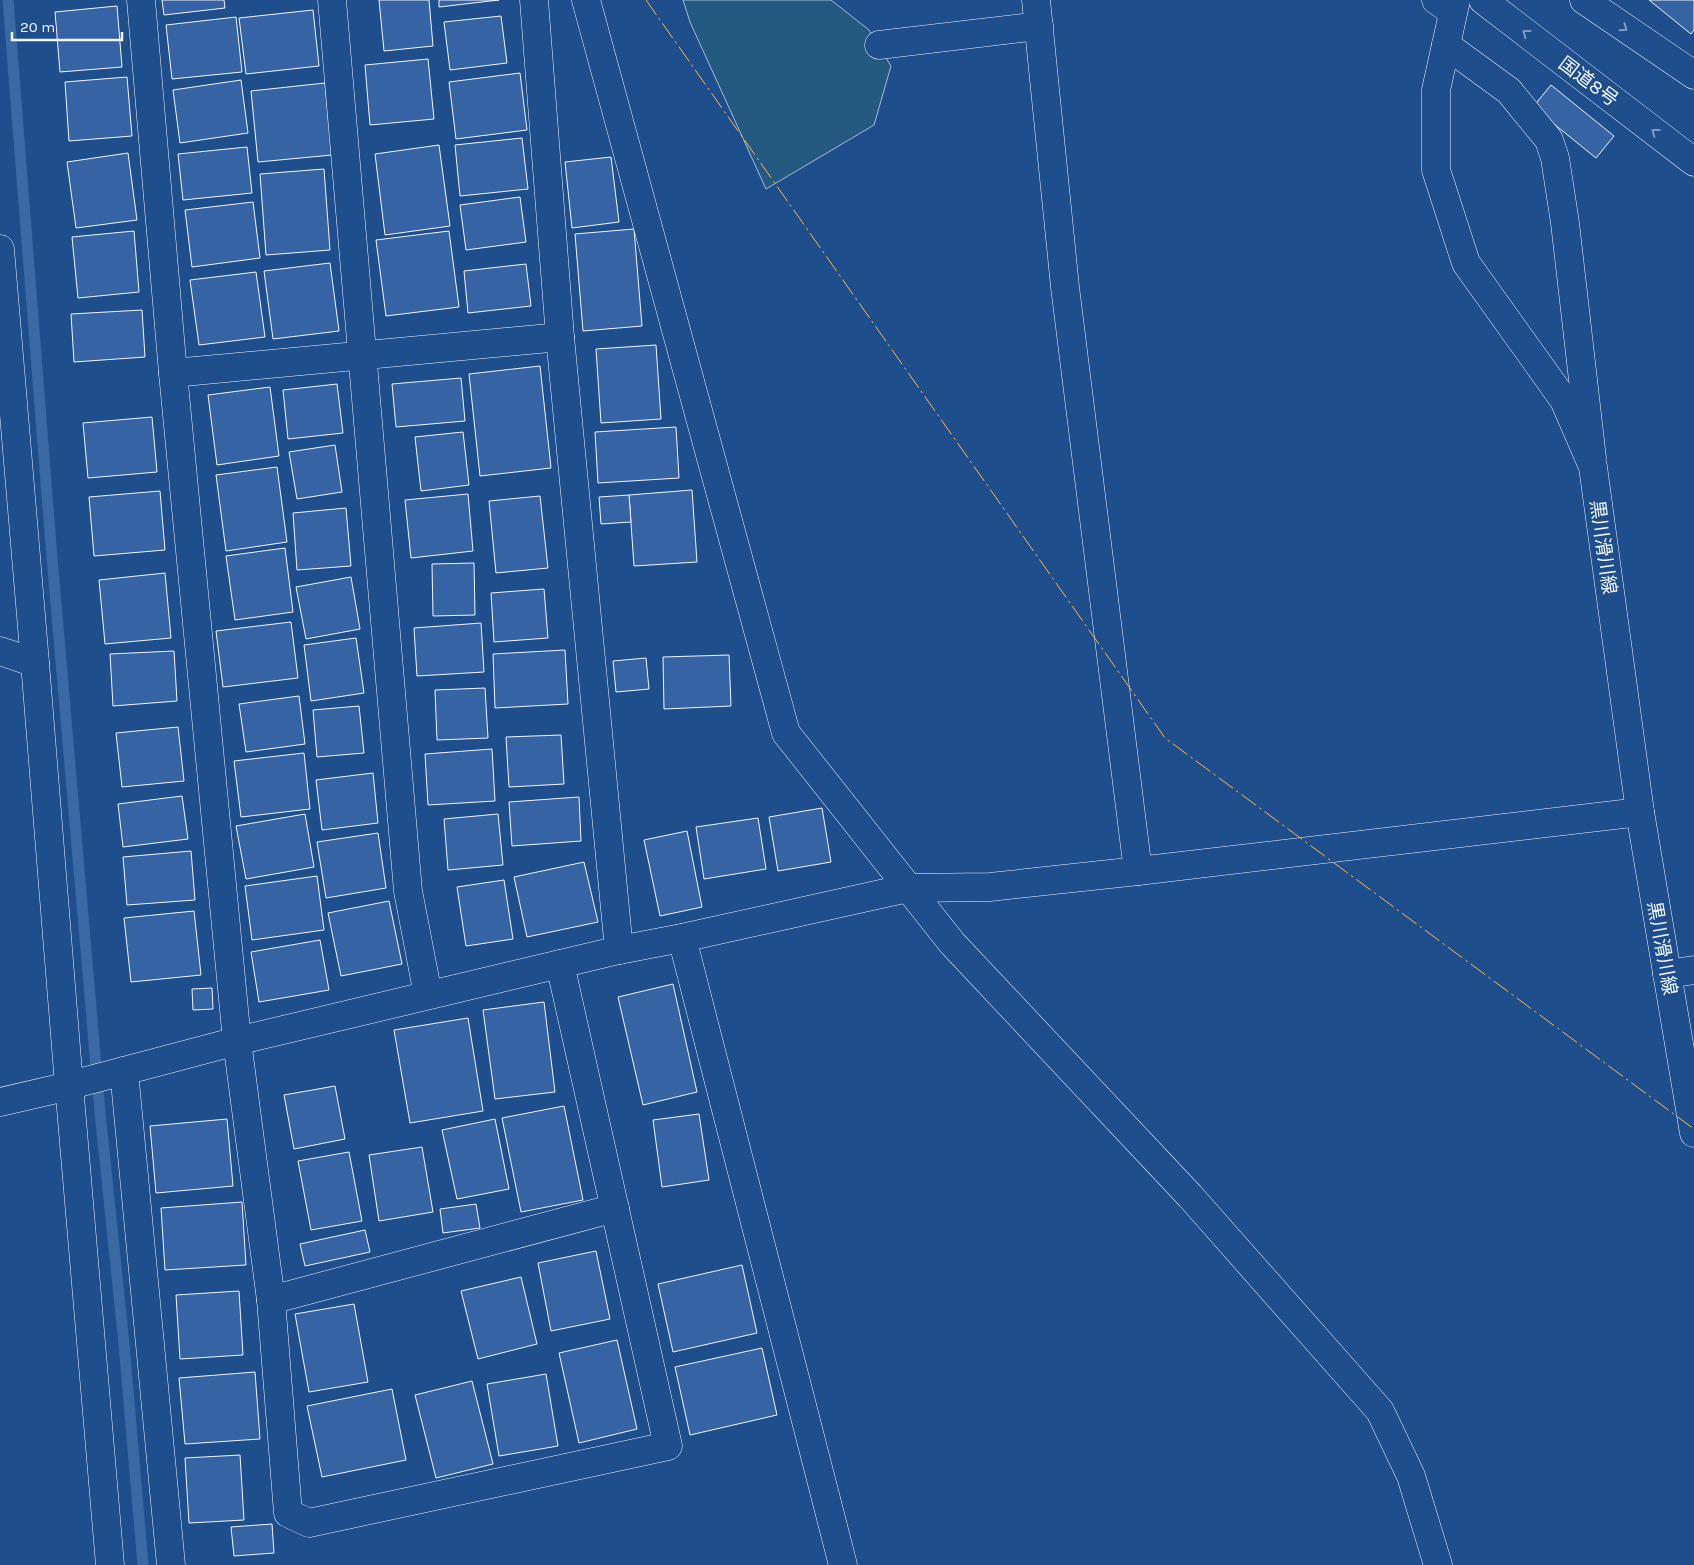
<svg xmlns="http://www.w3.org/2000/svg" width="1694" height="1565" viewBox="0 0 1694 1565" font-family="Karla,'Noto Sans JP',sans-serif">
	<rect width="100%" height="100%" fill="#1f4e8c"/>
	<path fill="#245a82" stroke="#a8bbd7" d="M683,0H831L869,30L891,66L874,125L766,189L690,22Z"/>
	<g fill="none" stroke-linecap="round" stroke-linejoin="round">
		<path stroke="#3b69a3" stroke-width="11" d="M8,0L51,546L100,1112L124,1344L143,1565"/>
	</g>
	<g fill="#3563a3" stroke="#f2f6ff">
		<path d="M162,0H224L225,8L164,15Z"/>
		<path d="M379,0H429L433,46L384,51Z"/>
		<path d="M439,0H499L439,7Z"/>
		<path d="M1649,0H1694V30L1691,34Z"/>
		<path d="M117,6L122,67L60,72L55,12Z"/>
		<path d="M313,10L319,66L246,74L239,18Z"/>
		<path d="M501,16L507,63L450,70L444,22Z"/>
		<path d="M236,17L242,72L172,79L166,25Z"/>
		<path d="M428,59L434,119L370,125L365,65Z"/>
		<path d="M520,73L527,130L456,139L449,82Z"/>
		<path d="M127,77L132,136L69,141L65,82Z"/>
		<path d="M241,80L248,133L180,143L173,90Z"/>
		<path d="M325,83L332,155L258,162L251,91Z"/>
		<path d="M1551,85L1614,136L1596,158L1533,107Z"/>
		<path d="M522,138L528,189L460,196L455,145Z"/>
		<path d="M439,145L450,226L385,235L375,154Z"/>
		<path d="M247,147L252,193L183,200L178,154Z"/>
		<path d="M128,153L137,220L76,228L67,162Z"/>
		<path d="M611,157L619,222L572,228L565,162Z"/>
		<path d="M324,169L330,250L266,255L260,174Z"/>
		<path d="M520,197L526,242L466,250L460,205Z"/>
		<path d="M253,202L260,258L192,267L185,210Z"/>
		<path d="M634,229L642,326L583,331L575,234Z"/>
		<path d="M134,231L139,292L78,298L72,237Z"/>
		<path d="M449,231L459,307L386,316L376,240Z"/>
		<path d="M330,263L339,331L273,339L264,271Z"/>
		<path d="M526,264L531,306L468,313L464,271Z"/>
		<path d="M256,272L265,337L199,345L190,280Z"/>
		<path d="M142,310L145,357L74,362L71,314Z"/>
		<path d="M656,345L661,419L601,423L596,349Z"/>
		<path d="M540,366L551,468L480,476L469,374Z"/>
		<path d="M461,378L465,421L396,427L392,384Z"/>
		<path d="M337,384L343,433L288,439L283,390Z"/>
		<path d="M270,387L279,456L217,465L208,395Z"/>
		<path d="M152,417L157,472L88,478L83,423Z"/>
		<path d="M676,427L679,478L598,483L595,432Z"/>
		<path d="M463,432L469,485L421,491L415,437Z"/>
		<path d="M335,445L342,492L297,499L289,452Z"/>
		<path d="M277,467L287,542L226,551L216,475Z"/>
		<path d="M692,490L697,562L634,566L629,495Z"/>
		<path d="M160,491L165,550L94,556L89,497Z"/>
		<path d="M468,494L473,551L411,558L405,500Z"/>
		<path d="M629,495L631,522L601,524L599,497Z"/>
		<path d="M540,496L548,568L496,573L489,501Z"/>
		<path d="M346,508L351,566L297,570L293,513Z"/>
		<path d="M285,548L293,612L235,620L226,556Z"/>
		<path d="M474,563L475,615L433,616L432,564Z"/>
		<path d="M165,573L171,638L105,644L99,580Z"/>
		<path d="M351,577L360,629L306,639L296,587Z"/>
		<path d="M544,589L548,638L494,642L491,593Z"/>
		<path d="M291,622L298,678L223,687L216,631Z"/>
		<path d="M481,623L484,672L417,676L414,628Z"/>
		<path d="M356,638L364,693L311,701L304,645Z"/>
		<path d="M565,650L568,704L495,708L493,654Z"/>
		<path d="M174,651L177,701L113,706L110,654Z"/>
		<path d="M729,655L731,706L664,709L663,657Z"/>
		<path d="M646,658L649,689L616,692L613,661Z"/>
		<path d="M485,688L488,738L437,740L435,690Z"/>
		<path d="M299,696L305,744L246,752L239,704Z"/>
		<path d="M359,706L364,753L317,757L313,710Z"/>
		<path d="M178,727L184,781L122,787L116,733Z"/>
		<path d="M561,735L564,784L509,787L506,737Z"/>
		<path d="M492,749L495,801L428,805L425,754Z"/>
		<path d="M304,753L310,809L241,817L234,761Z"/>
		<path d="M373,773L378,823L322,830L316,780Z"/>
		<path d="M182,796L188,839L123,847L118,804Z"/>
		<path d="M579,797L581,841L512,846L509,802Z"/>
		<path d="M822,808L831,862L778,871L769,817Z"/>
		<path d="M305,814L314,867L246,879L236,826Z"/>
		<path d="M498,814L503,865L448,870L444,819Z"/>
		<path d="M758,818L766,869L704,879L696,827Z"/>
		<path d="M687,831L702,907L660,916L644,840Z"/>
		<path d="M378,833L386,888L326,898L317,842Z"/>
		<path d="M191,851L195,900L127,905L123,857Z"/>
		<path d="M584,862L598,922L527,937L514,877Z"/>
		<path d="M317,876L324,930L252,940L245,886Z"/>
		<path d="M504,880L513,939L466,946L457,887Z"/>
		<path d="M389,901L402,964L341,976L328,913Z"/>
		<path d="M194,911L201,975L131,982L124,918Z"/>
		<path d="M320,940L329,990L259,1002L251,952Z"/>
		<path d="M673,984L697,1092L643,1105L618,997Z"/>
		<path d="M212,988L213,1009L193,1010L192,989Z"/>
		<path d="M544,1002L555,1092L495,1099L483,1010Z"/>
		<path d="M468,1018L483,1111L410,1123L394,1030Z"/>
		<path d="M335,1086L345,1139L294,1149L284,1095Z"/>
		<path d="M564,1106L583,1200L521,1212L502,1118Z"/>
		<path d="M699,1114L709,1180L662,1187L653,1120Z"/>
		<path d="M227,1119L233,1186L156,1193L150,1126Z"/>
		<path d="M495,1119L509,1189L457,1199L442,1130Z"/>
		<path d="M422,1147L433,1212L379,1221L369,1155Z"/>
		<path d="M349,1152L362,1221L311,1230L298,1161Z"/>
		<path d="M242,1202L246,1265L165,1270L161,1208Z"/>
		<path d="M476,1204L480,1228L443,1233L440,1209Z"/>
		<path d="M365,1230L370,1252L305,1266L300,1244Z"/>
		<path d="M596,1251L610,1319L551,1331L538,1263Z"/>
		<path d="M742,1265L757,1333L673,1352L658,1284Z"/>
		<path d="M521,1277L537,1344L478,1359L461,1291Z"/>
		<path d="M239,1291L243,1355L180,1359L176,1295Z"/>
		<path d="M354,1304L368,1382L309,1392L295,1314Z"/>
		<path d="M617,1340L637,1429L579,1443L559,1353Z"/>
		<path d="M762,1348L777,1415L690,1435L675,1367Z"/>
		<path d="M255,1372L260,1439L185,1444L179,1378Z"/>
		<path d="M546,1374L558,1446L499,1456L487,1384Z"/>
		<path d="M472,1381L493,1464L436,1478L415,1395Z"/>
		<path d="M392,1389L406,1460L322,1477L307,1406Z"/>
		<path d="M240,1455L244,1520L189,1523L185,1458Z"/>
		<path d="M272,1524L274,1553L234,1556L231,1527Z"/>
	</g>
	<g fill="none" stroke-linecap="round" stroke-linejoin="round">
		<defs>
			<g id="minor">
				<path d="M141,0L173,373L237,1041L271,1300L615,1208"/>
				<path d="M332,0L408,891L428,995"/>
				<path d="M534,0L560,337L619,950"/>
				<path d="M586,0L786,733L952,943L1190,1196L1380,1411L1411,1476L1438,1565"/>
				<path d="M1036,0L1065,287L1138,871"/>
				<path d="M1436,0L1453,12"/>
				<path d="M879,45L1039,26"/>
				<path d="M1446,45L1509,91L1549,140L1555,158L1565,223L1592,458"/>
				<path d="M0,249L35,663"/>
				<path d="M173,373L560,337"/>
				<path d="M0,651L35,663L69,1085L110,1565"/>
				<path d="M682,938L843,1565"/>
				<path d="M1667,974L1694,970"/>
				<path d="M124,1071L171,1565"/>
				<path d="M0,1102L52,1090L237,1041L619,950L682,938L908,888L990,887L1138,871L1640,812"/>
				<path d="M271,1300L288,1513L309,1523L668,1446L560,964"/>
			</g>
			<path id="major" d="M1456,0L1436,90V170L1466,263L1564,400L1593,467L1640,812L1694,1133"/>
			<g id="highway">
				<path d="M1483,0L1694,162"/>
				<path d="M1584,0L1694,75"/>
			</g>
		</defs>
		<use href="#minor" stroke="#f2f6ff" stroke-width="29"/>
		<use href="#major" stroke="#f2f6ff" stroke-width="29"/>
		<use href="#highway" stroke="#f2f6ff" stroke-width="29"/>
		<use href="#minor" stroke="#1f4e8c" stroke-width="28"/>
		<use href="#major" stroke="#1f4e8c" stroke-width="28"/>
		<use href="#highway" stroke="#1f4e8c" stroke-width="28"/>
		<path stroke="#ffb74d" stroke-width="1" stroke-dasharray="18 4 2.5 4" stroke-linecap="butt" d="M646,0L1165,738L1694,1129"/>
	</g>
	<defs><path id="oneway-chevron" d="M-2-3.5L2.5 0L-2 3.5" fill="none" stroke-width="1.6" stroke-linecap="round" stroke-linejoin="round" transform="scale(1.25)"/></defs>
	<g stroke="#7e9ac0">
		<use href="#oneway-chevron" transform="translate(1624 28) rotate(34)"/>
		<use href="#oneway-chevron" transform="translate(1526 33) rotate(-143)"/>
		<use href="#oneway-chevron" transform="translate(1655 132) rotate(-143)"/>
	</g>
	<g text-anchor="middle" stroke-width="4" stroke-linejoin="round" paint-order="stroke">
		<g font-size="19" fill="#f2f6ff" stroke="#1f4e8c">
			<text transform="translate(1589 81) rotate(37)" y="7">国道8号</text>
			<text transform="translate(1604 547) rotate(82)" y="7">黒川滑川線</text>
			<text transform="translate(1663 948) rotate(80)" y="7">黒川滑川線</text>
		</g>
	</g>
	<path d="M12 32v8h110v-8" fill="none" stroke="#f2f6ff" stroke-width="2.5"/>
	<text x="20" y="32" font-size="15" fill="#f2f6ff" stroke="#1f4e8c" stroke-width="4" paint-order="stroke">20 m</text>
</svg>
